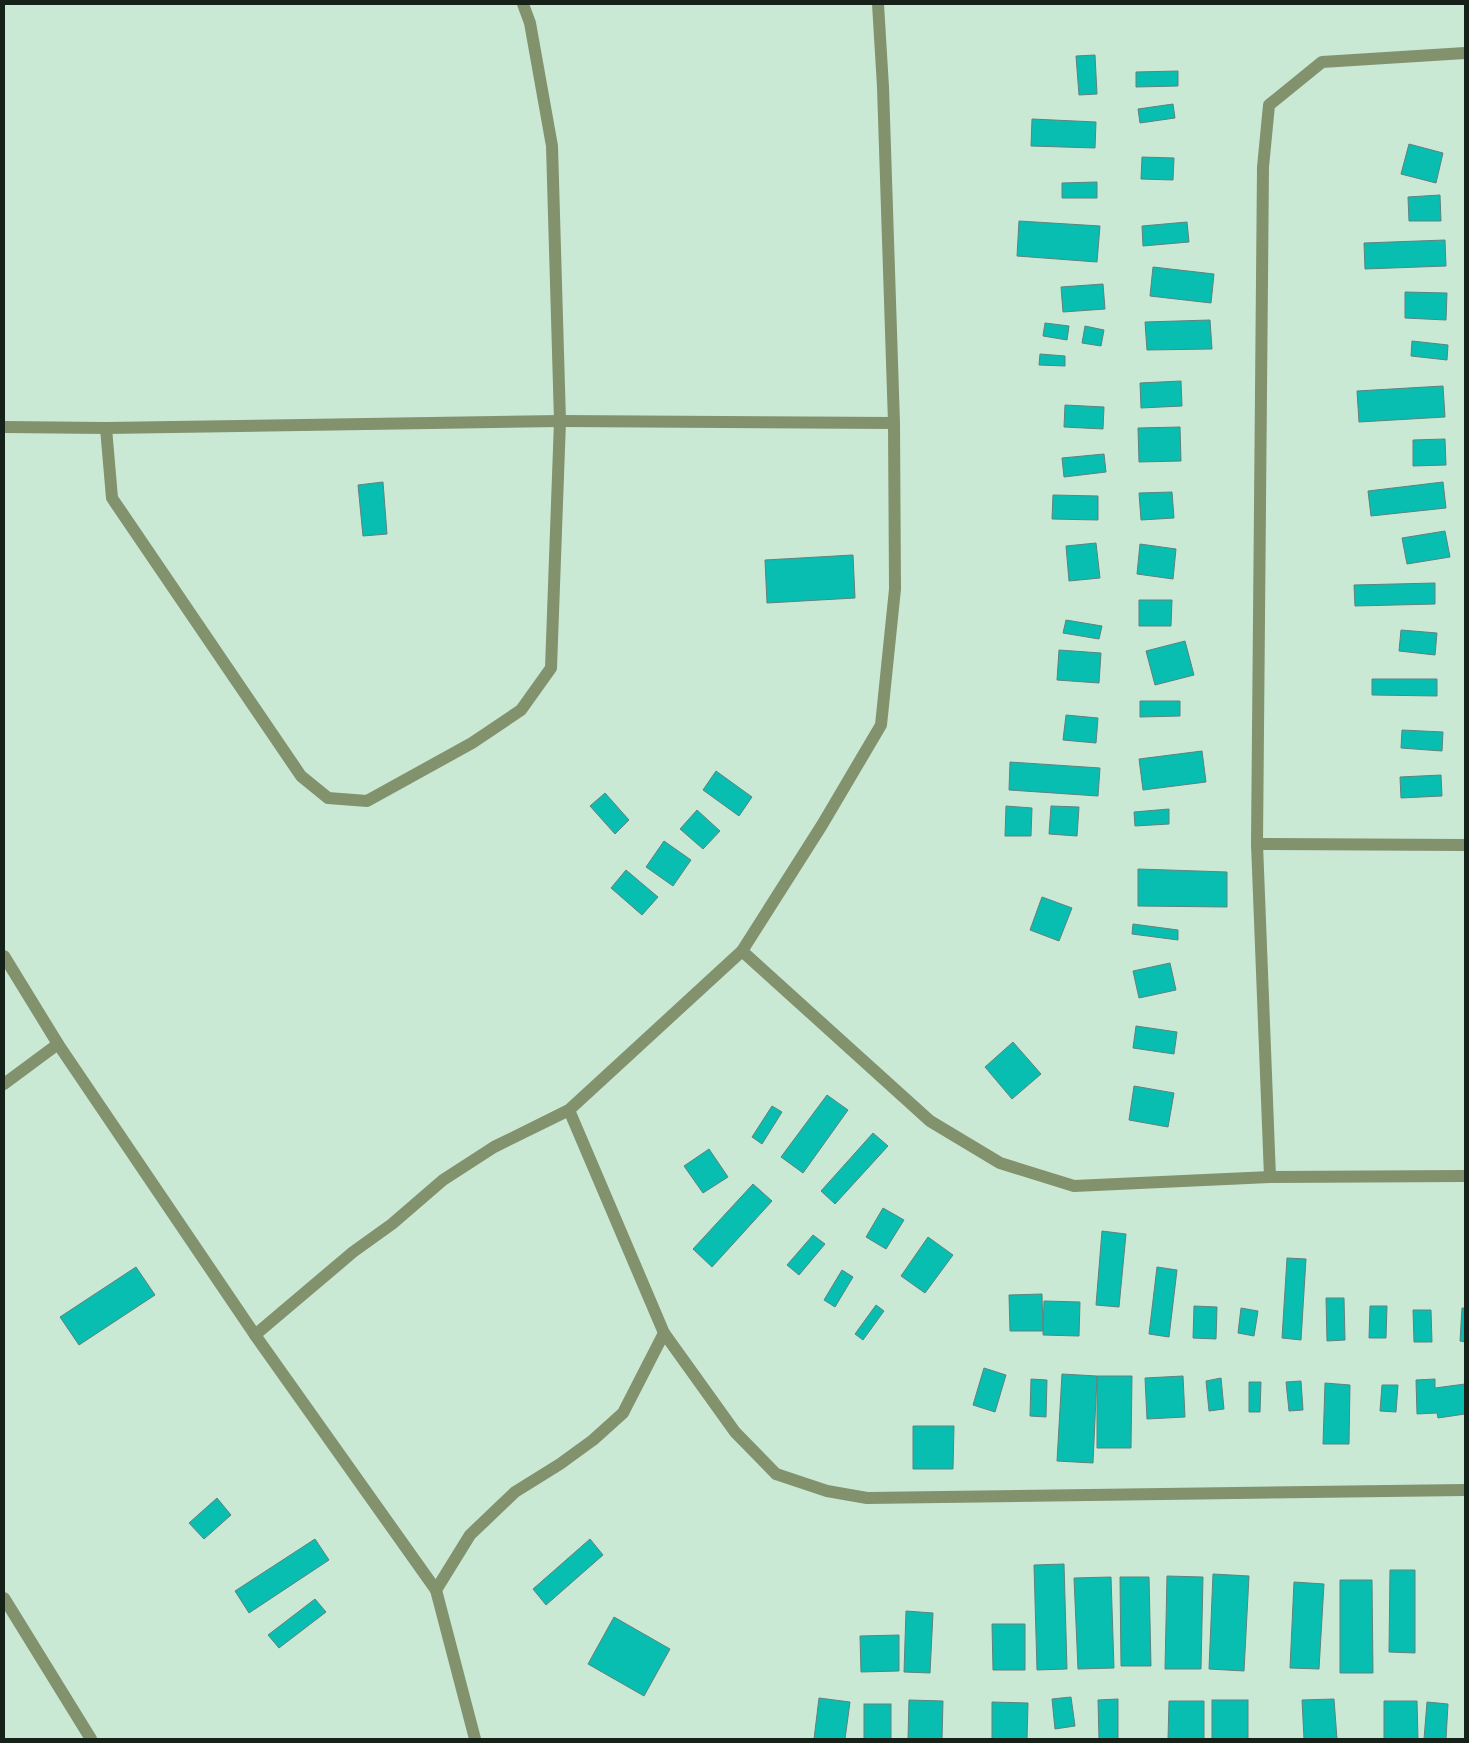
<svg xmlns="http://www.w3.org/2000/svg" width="1469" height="1743" viewBox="0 0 1469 1743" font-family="'Fira Sans',sans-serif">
	<rect width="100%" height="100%" fill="#cae9d5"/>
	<g fill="#07beb1" stroke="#5e837e">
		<path d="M1095,55L1097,94L1079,95L1076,56Z"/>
		<path d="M1178,71V86L1136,87V72Z"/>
		<path d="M1173,104L1175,118L1140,123L1138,109Z"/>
		<path d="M1032,119L1096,122L1095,148L1031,146Z"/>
		<path d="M1409,144L1443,153L1436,183L1401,174Z"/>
		<path d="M1142,157L1174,158L1173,180L1141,179Z"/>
		<path d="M1097,182V198H1062V183Z"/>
		<path d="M1440,195L1441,221H1409L1408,197Z"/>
		<path d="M1019,221L1100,226L1097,262L1017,256Z"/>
		<path d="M1187,222L1189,242L1143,246L1142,226Z"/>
		<path d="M1445,240L1446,266L1365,269L1364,243Z"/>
		<path d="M1153,267L1214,274L1211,303L1150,296Z"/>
		<path d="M1103,284L1105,309L1063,312L1061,287Z"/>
		<path d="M1405,292L1447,293L1446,320L1405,318Z"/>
		<path d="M1210,320L1212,349L1147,350L1145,322Z"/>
		<path d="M1045,323L1069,326L1067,340L1043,336Z"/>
		<path d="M1085,326L1104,330L1101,346L1082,343Z"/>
		<path d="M1412,341L1448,345L1447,360L1411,356Z"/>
		<path d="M1040,354L1065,356V366L1039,365Z"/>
		<path d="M1181,381L1182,406L1141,408L1140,383Z"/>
		<path d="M1443,386L1445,417L1359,422L1357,391Z"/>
		<path d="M1065,405L1104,407L1103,429L1064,427Z"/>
		<path d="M1180,427L1181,461L1139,462L1138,428Z"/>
		<path d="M1445,439L1446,465L1413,466V440Z"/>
		<path d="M1104,454L1106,472L1064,477L1062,458Z"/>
		<path d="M383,482L387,534L363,536L358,485Z"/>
		<path d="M1443,482L1446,508L1371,516L1368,491Z"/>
		<path d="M1172,492L1174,518L1141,520L1139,493Z"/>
		<path d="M1053,495L1098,496V520L1052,519Z"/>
		<path d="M1445,531L1450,557L1407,564L1402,538Z"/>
		<path d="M1096,543L1100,578L1069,581L1066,546Z"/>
		<path d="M1140,544L1176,549L1173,579L1137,574Z"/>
		<path d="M853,555L855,598L767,603L765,560Z"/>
		<path d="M1435,583V604L1355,606L1354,585Z"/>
		<path d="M1139,600H1172L1171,626H1139Z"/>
		<path d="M1066,620L1102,626L1099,639L1063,633Z"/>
		<path d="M1401,630L1437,633L1435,655L1399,651Z"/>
		<path d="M1185,641L1194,675L1155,685L1146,651Z"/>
		<path d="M1059,650L1101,653L1099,683L1057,680Z"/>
		<path d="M1372,679H1437V696L1372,695Z"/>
		<path d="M1140,701H1180V716L1140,717Z"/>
		<path d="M1066,715L1098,718L1096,743L1063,740Z"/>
		<path d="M1402,730L1443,732L1442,751L1401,748Z"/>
		<path d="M1202,751L1206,782L1143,790L1139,759Z"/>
		<path d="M1010,762L1100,768L1098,796L1009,790Z"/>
		<path d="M716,771L752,797L739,816L703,790Z"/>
		<path d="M1441,775L1442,796L1401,798L1400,777Z"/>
		<path d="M605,793L629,820L615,834L590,806Z"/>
		<path d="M1006,806L1032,808L1031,836H1005Z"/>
		<path d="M1051,806L1079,807L1077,836L1049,834Z"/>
		<path d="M1169,809V824L1135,826L1134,812Z"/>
		<path d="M697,810L720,831L703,849L680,829Z"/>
		<path d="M664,841L691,860L673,886L646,867Z"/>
		<path d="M1138,869L1227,872V907L1138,906Z"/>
		<path d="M626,870L658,897L642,915L611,888Z"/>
		<path d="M1042,897L1072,908L1059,941L1030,930Z"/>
		<path d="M1133,924L1178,930V940L1132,934Z"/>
		<path d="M1170,963L1176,990L1139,998L1133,971Z"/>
		<path d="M1136,1026L1177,1032L1174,1054L1133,1048Z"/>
		<path d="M1013,1042L1041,1074L1012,1099L985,1067Z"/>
		<path d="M1134,1086L1174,1093L1168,1127L1129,1120Z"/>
		<path d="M827,1095L848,1110L803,1173L781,1157Z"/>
		<path d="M772,1106L782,1112L762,1144L752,1137Z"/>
		<path d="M873,1133L888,1146L835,1204L821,1191Z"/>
		<path d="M709,1149L728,1177L703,1193L684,1166Z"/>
		<path d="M753,1184L772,1201L712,1267L693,1249Z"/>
		<path d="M883,1208L904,1220L886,1249L866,1237Z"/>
		<path d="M1102,1231L1126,1234L1119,1307L1096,1305Z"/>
		<path d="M813,1235L825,1244L799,1275L787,1265Z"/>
		<path d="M928,1237L953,1255L925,1293L901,1276Z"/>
		<path d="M1287,1258L1306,1259L1301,1340L1282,1338Z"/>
		<path d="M136,1267L155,1295L79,1345L60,1317Z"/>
		<path d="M1157,1267L1177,1270L1169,1337L1149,1334Z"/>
		<path d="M842,1270L853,1277L835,1307L824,1300Z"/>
		<path d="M1042,1294L1043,1331H1010L1009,1295Z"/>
		<path d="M1326,1298H1344L1345,1340L1327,1341Z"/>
		<path d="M1044,1301L1080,1302L1079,1336L1043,1335Z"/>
		<path d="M876,1305L884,1311L863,1340L855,1334Z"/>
		<path d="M1194,1306L1217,1307L1216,1339L1193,1338Z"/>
		<path d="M1370,1306H1387L1386,1338H1369Z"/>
		<path d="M1241,1308L1258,1311L1254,1336L1238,1333Z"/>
		<path d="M1462,1308H1465V1342L1460,1341Z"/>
		<path d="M1413,1310H1431L1432,1342H1414Z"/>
		<path d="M984,1368L1006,1375L995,1412L973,1405Z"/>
		<path d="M1062,1374L1097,1376L1093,1463L1057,1461Z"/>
		<path d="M1097,1376H1132L1131,1448H1097Z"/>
		<path d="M1183,1376L1185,1417L1147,1419L1145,1378Z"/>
		<path d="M1221,1378L1224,1409L1209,1411L1206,1381Z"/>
		<path d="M1031,1379L1047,1380L1046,1417L1030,1416Z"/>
		<path d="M1435,1379V1388L1465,1384V1414L1438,1418L1437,1413L1417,1414L1416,1380Z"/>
		<path d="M1301,1381L1303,1410L1289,1411L1286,1382Z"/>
		<path d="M1249,1382H1261L1260,1412H1249Z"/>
		<path d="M1325,1383L1350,1385L1349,1444H1323Z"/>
		<path d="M1382,1385H1398L1396,1412L1380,1411Z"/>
		<path d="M913,1426H954L953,1469H913Z"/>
		<path d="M217,1498L231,1515L204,1539L189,1523Z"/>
		<path d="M315,1539L329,1560L249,1613L235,1591Z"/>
		<path d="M590,1539L603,1555L546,1605L533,1589Z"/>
		<path d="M1064,1564L1067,1669L1037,1670L1034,1565Z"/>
		<path d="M1390,1570H1415V1653L1389,1652Z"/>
		<path d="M1213,1574L1249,1576L1244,1671L1209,1669Z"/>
		<path d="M1167,1576L1203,1577L1201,1669H1165Z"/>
		<path d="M1111,1577L1114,1668L1078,1669L1074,1578Z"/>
		<path d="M1120,1577H1149L1151,1666H1121Z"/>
		<path d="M1340,1580H1372L1373,1673H1340Z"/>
		<path d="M1294,1582L1324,1584L1319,1669L1290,1668Z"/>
		<path d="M315,1599L326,1612L279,1648L268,1635Z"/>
		<path d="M906,1611L933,1613L930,1673L904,1672Z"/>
		<path d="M614,1617L670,1649L644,1696L588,1664Z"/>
		<path d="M992,1624H1025V1670H993Z"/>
		<path d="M899,1635V1671L861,1672L860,1636Z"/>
		<path d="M1071,1697L1075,1726L1055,1729L1052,1699Z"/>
		<path d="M819,1698L850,1702L845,1739H814Z"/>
		<path d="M1118,1699V1739H1099L1098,1700Z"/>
		<path d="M1334,1699L1337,1739H1304L1302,1700Z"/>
		<path d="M909,1700L943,1701L942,1739H908Z"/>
		<rect x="1212" y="1700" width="36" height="39"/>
		<path d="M1169,1701H1204V1739H1168Z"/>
		<path d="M1384,1701H1417L1418,1739H1384Z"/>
		<path d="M992,1702L1028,1703L1027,1739H992Z"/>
		<path d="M1427,1702L1448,1704L1446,1739H1424Z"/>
		<rect x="864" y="1704" width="27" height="35"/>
	</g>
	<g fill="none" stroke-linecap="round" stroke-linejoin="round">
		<g stroke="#82926d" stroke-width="12">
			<path d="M4,427L106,428L560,421L894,423"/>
			<path d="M106,428L112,498L301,776L328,798L367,801L472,743L521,710L551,668L560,421L552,146L530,23L523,4"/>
			<path d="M1257,844L1465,845"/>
			<path d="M742,951L930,1121L1000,1163L1074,1186L1270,1177L1465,1176"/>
			<path d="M4,956L58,1044L255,1335L436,1590L475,1739"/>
			<path d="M4,1084L58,1044"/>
			<path d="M569,1110L664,1333L735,1432L776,1474L827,1491L867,1498L1465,1490"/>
			<path d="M1270,1177L1257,844L1263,167L1269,105L1322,62L1465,53"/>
			<path d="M255,1335L353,1252L392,1224L443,1180L494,1147L569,1110L742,951L822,825L881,725L895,589L894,423L883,87L878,4"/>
			<path d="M436,1590L470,1535L515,1492L560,1464L593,1440L623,1413L664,1333"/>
			<path d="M4,1598L91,1739"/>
		</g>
	</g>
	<rect width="1469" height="1743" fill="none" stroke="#16211a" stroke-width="10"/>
</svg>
